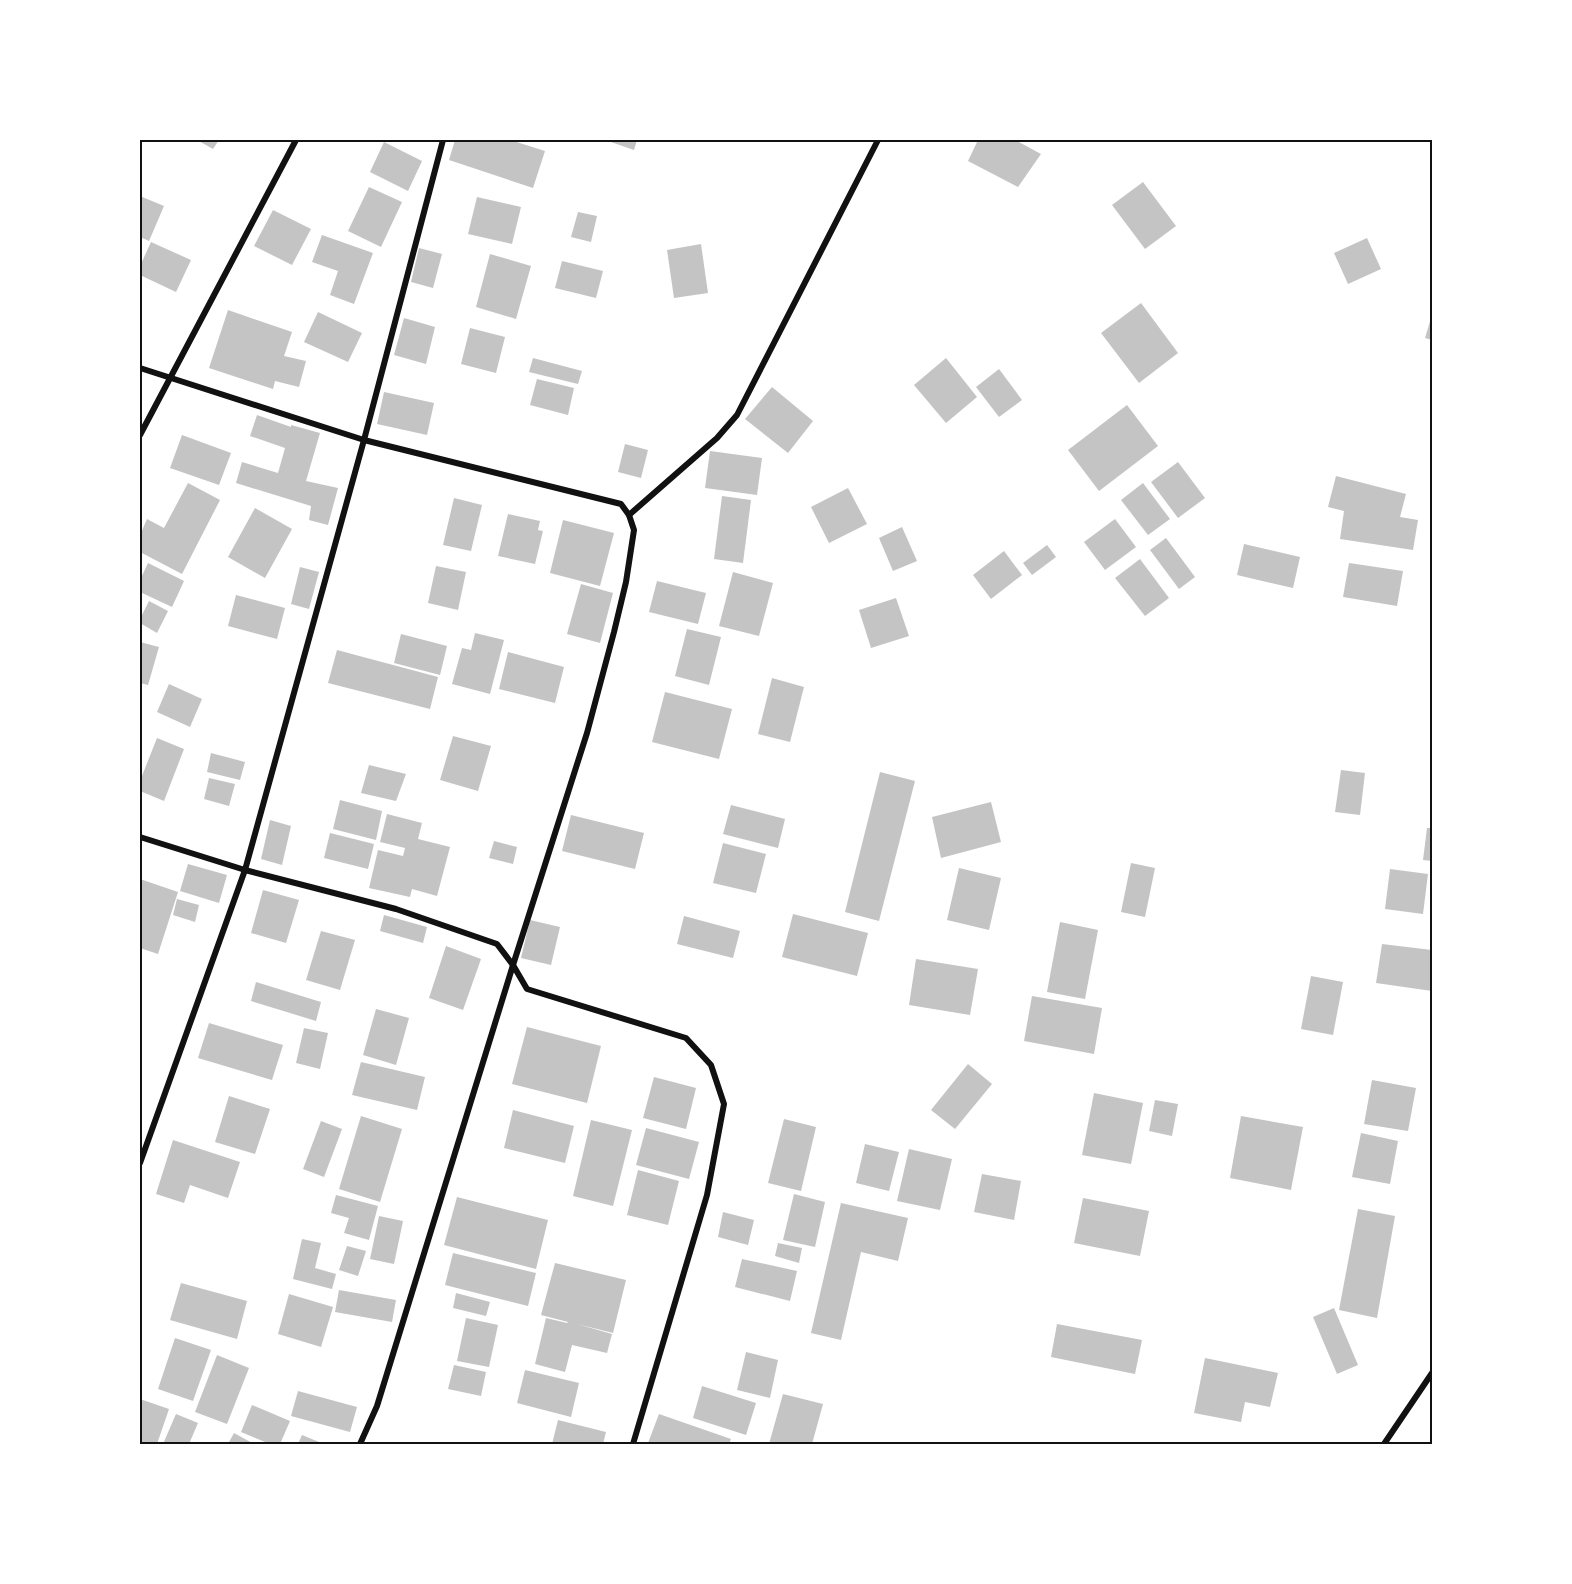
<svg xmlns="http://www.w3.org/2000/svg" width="1572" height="1584" viewBox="0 0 1572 1584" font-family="'Open Sans',sans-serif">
	<rect width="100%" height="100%" fill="#fff"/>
	<g fill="#c4c4c4">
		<path d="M197,140H219L213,149Z"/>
		<path d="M455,140H510L545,151L533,188L449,160Z"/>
		<path d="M605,140H637L634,150Z"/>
		<path d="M978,140H1015L1041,154L1018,187L968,161Z"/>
		<path d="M384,142L422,161L408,191L370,172Z"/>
		<path d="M1143,182L1176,226L1145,249L1112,205Z"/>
		<path d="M369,187L402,202L381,247L348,231Z"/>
		<path d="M140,196L164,206L149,241L140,237Z"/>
		<path d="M477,197L521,207L512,244L468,234Z"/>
		<path d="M273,210L311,229L292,265L254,246Z"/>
		<path d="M578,212L597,216L591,242L571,237Z"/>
		<path d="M322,235L373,253L354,304L330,295L338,271L312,262Z"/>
		<path d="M1367,238L1381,269L1348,284L1334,253Z"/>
		<path d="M151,242L191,260L176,292L140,275V266Z"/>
		<path d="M701,244L708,293L674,298L667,250Z"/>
		<path d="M419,248L442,254L433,288L411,282Z"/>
		<path d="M490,254L531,266L516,319L476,307Z"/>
		<path d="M562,261L603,271L596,298L555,288Z"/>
		<path d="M1141,303L1178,353L1139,383L1101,333Z"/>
		<path d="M228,310L292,332L284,356L306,361L299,387L275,381L273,389L209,368Z"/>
		<path d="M318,312L362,333L348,362L304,342Z"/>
		<path d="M1432,315V340L1425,338Z"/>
		<path d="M404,318L435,327L426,364L394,355Z"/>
		<path d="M470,328L505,337L496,373L461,364Z"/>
		<path d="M533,358L582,371L578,384L529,372Z"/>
		<path d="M946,358L977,397L946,423L914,385Z"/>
		<path d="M999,369L1022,400L999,417L976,387Z"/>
		<path d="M537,379L574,388L568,415L530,405Z"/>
		<path d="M772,387L813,421L788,453L745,419Z"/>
		<path d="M384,392L434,403L427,435L377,424Z"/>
		<path d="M1127,405L1158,446L1099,491L1068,450Z"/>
		<path d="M257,415L291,427V425L320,433L306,481L338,488L328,525L309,520L311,506L236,483L242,462L278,473L285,448L250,436Z"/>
		<path d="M182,435L231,453L219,485L170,468Z"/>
		<path d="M625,444L648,450L641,478L618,472Z"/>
		<path d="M710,451L762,458L757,495L705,488Z"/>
		<path d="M1178,462L1205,498L1178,518L1151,482Z"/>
		<path d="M1336,476L1406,494L1400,517L1418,520L1413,550L1340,539L1344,511L1328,507Z"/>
		<path d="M188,483L220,500L182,574L140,552V535L147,519L164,528Z"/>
		<path d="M1143,483L1170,519L1148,535L1121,500Z"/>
		<path d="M848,488L867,524L829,543L811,507Z"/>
		<path d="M722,496L751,500L743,563L714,559Z"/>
		<path d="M454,498L482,505L471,551L443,545Z"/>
		<path d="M255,508L292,529L265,578L228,557Z"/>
		<path d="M508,514L540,521L538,530L543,531L535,564L498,556Z"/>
		<path d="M1115,519L1136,547L1105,570L1084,542Z"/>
		<path d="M563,520L614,533L600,586L550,573Z"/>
		<path d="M902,527L917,561L893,571L879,538Z"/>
		<path d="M1166,538L1195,577L1179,589L1150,550Z"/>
		<path d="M1244,544L1300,557L1293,588L1237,575Z"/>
		<path d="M1047,545L1056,557L1032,575L1023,563Z"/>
		<path d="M1004,551L1022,575L991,599L973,575Z"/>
		<path d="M1140,559L1169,598L1145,616L1115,578Z"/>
		<path d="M148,563L184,581L172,607L140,592V580Z"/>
		<path d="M1349,563L1403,571L1397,606L1343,597Z"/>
		<path d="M436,566L466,572L458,610L428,603Z"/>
		<path d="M300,567L319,572L309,609L291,604Z"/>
		<path d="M733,572L773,583L759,636L719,626Z"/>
		<path d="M657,581L706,593L698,624L649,612Z"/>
		<path d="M581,584L613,593L600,643L567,634Z"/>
		<path d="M236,595L285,608L277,639L228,626Z"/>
		<path d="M896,598L909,636L871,648L859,610Z"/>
		<path d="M149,601L168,611L157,633L140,623V619Z"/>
		<path d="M687,629L721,637L709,685L675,676Z"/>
		<path d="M475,633L504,640L490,694L452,684L462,648L471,650Z"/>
		<path d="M401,634L447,646L440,675L394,663Z"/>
		<path d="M140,642L159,647L148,685L140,683Z"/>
		<path d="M337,650L438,677L430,709L328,683Z"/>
		<path d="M508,652L564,667L555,703L499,689Z"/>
		<path d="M772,678L804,687L790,742L758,734Z"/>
		<path d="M169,684L202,699L190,727L157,712Z"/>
		<path d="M665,692L732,709L719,759L652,742Z"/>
		<path d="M453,736L491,746L478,791L440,780Z"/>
		<path d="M157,738L184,749L164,801L140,791V781Z"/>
		<path d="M211,753L245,762L240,780L207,772Z"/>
		<path d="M369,765L406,774L396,801L361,793Z"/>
		<path d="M1341,770L1365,773L1360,815L1335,812Z"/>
		<path d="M880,772L915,781L879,921L845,912Z"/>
		<path d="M209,778L235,784L229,806L204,799Z"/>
		<path d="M340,800L382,811L376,840L333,829Z"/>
		<path d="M991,802L1001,842L941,858L932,817Z"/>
		<path d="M731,805L785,819L778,848L723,834Z"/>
		<path d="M387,814L422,823L418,839L450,847L437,896L412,889L410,897L369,888L378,850L403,856L405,848L380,842Z"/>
		<path d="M571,815L644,833L635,869L562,851Z"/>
		<path d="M270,820L291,826L282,865L261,859Z"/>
		<path d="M1427,828H1432V861L1423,860Z"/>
		<path d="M330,833L374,844L368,869L324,858Z"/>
		<path d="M494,841L517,847L513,864L489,858Z"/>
		<path d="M723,843L766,854L756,893L713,883Z"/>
		<path d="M1131,863L1155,868L1145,917L1121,912Z"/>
		<path d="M188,864L227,875L219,903L180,891Z"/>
		<path d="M959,868L1001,878L989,930L947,920Z"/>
		<path d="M1390,869L1428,874L1423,914L1385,909Z"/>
		<path d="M140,879L178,892L158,954L140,948Z"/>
		<path d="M263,890L299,900L286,943L251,933Z"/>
		<path d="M177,899L199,905L195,922L173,915Z"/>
		<path d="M793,914L868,933L857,976L782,957Z"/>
		<path d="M384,915L427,927L423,943L380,931Z"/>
		<path d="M684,916L740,931L733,958L677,944Z"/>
		<path d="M530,920L560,927L551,965L521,958Z"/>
		<path d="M1060,922L1098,930L1085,999L1047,992Z"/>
		<path d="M321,931L355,940L340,990L306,980Z"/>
		<path d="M1382,944L1432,950V991L1376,983Z"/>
		<path d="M446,946L481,959L463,1010L429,998Z"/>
		<path d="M916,959L978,969L970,1015L909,1005Z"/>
		<path d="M1311,976L1343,982L1333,1035L1301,1029Z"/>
		<path d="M256,982L321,1002L316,1021L251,1001Z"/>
		<path d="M1032,996L1102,1008L1094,1054L1024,1041Z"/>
		<path d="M376,1009L409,1018L396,1065L363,1055Z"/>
		<path d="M209,1023L283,1045L272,1080L198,1058Z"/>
		<path d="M527,1027L601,1046L587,1103L512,1084Z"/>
		<path d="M304,1028L328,1033L320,1069L296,1063Z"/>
		<path d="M361,1062L425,1077L417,1110L352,1095Z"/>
		<path d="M968,1064L992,1084L955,1129L931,1110Z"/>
		<path d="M654,1077L696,1088L686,1129L643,1118Z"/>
		<path d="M1372,1080L1416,1088L1408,1131L1364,1124Z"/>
		<path d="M1094,1093L1143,1103L1131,1164L1082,1155Z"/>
		<path d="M229,1096L270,1109L255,1154L215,1142Z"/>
		<path d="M1155,1100L1178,1104L1172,1136L1149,1131Z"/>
		<path d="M513,1110L574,1126L565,1163L504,1148Z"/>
		<path d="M361,1116L402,1129L380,1202L339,1189Z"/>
		<path d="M1241,1116L1303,1127L1291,1190L1230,1178Z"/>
		<path d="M784,1119L816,1127L801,1191L768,1183Z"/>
		<path d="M591,1120L632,1130L613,1206L573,1196Z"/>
		<path d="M321,1121L342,1129L324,1177L303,1169Z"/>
		<path d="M646,1128L699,1142L689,1179L636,1165Z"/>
		<path d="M1361,1133L1398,1141L1390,1184L1352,1177Z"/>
		<path d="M173,1140L240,1162L228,1198L190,1185L184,1203L156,1194Z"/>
		<path d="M865,1144L899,1152L889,1191L856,1183Z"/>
		<path d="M909,1149L952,1159L940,1210L897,1201Z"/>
		<path d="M638,1170L679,1181L668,1225L627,1215Z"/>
		<path d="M982,1174L1021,1181L1014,1220L974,1212Z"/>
		<path d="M794,1194L825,1202L815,1247L783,1240Z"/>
		<path d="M336,1195L378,1206L369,1240L344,1233L349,1218L331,1213Z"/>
		<path d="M457,1197L548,1220L536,1269L444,1245Z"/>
		<path d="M1083,1198L1149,1211L1140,1256L1074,1243Z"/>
		<path d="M841,1203L908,1218L898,1261L861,1252L841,1340L811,1333Z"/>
		<path d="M1358,1209L1395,1216L1377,1318L1339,1310Z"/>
		<path d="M723,1212L754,1220L748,1245L718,1237Z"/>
		<path d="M379,1216L403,1221L394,1264L370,1259Z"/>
		<path d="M302,1239L321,1243L315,1268L336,1274L332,1289L293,1279Z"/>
		<path d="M778,1243L802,1248L799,1263L775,1256Z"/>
		<path d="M347,1246L366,1251L358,1276L339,1270Z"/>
		<path d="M453,1253L536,1273L528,1306L445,1285Z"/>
		<path d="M742,1259L797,1271L790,1301L735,1287Z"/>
		<path d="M555,1263L626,1280L613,1333L577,1324L612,1334L607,1353L572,1345L565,1372L535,1364L546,1318L567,1323L568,1322L541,1315Z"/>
		<path d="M181,1283L247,1301L237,1339L170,1320Z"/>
		<path d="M339,1290L396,1300L392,1322L335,1312Z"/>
		<path d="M456,1293L490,1302L486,1316L453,1308Z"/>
		<path d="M289,1294L333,1307L321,1347L278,1334Z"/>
		<path d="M1334,1308L1358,1365L1337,1374L1313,1317Z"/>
		<path d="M466,1318L498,1325L489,1367L457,1361Z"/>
		<path d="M1057,1324L1142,1340L1135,1374L1051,1357Z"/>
		<path d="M175,1338L211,1350L193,1401L158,1389Z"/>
		<path d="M746,1352L778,1360L770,1398L737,1390Z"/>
		<path d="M217,1355L249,1368L227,1424L195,1412Z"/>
		<path d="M1205,1358L1278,1373L1270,1407L1245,1402L1241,1422L1194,1413Z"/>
		<path d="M454,1365L486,1372L481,1396L448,1389Z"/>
		<path d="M525,1370L579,1383L571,1417L517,1403Z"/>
		<path d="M702,1386L756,1403L746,1435L693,1418Z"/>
		<path d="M298,1391L357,1407L350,1432L291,1416Z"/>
		<path d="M783,1394L823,1404L812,1444H769Z"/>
		<path d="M140,1399L169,1409L157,1444L140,1443Z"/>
		<path d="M252,1405L290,1421L280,1444H270L241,1432Z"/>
		<path d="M176,1414L198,1423L189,1444H163Z"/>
		<path d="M659,1414L731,1439L729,1444H653L648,1443Z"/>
		<path d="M558,1420L606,1432L603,1444H552Z"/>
		<path d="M234,1433L254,1444H228Z"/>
		<path d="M302,1435L324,1444H298Z"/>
	</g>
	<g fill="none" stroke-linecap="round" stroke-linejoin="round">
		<g stroke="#111" stroke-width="6">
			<path d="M140,368L364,440L621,504L629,515L634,530L626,582L614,632L587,733L513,965L377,1406L360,1444"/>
			<path d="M140,435L296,140"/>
			<path d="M629,515L717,438L737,415L878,140"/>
			<path d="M140,837L245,870L396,909L497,944L513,965L527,989L686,1038L711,1065L724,1104L707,1195L633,1444"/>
			<path d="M140,1163L245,870L364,440L443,140"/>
			<path d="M1384,1444L1432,1373"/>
		</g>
	</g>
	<rect width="1572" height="1584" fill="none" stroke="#ffffff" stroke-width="282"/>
	<rect x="141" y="141" width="1290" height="1302" fill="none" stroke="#111" stroke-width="2"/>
</svg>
